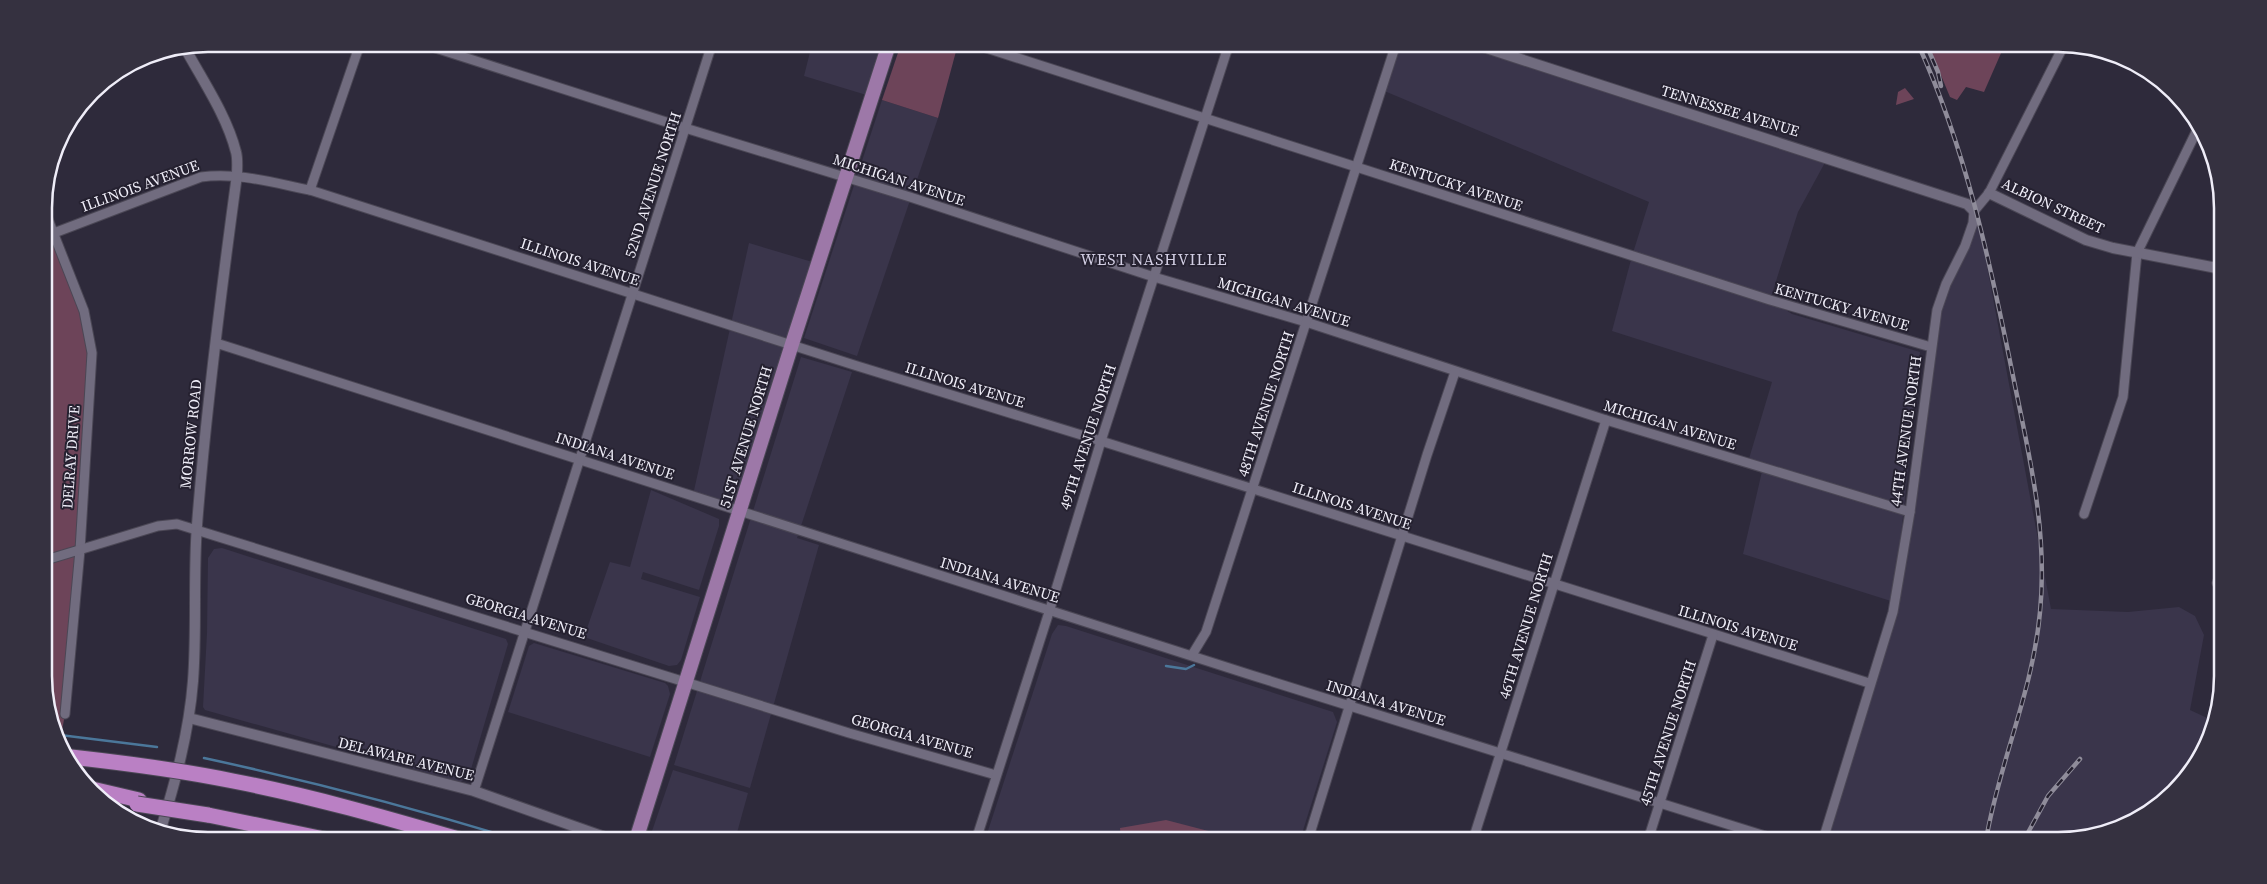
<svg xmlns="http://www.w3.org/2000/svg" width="2267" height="884" viewBox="0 0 2267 884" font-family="'Source Serif 4',serif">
	<rect width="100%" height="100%" fill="#2e2a3b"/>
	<g fill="#3a354b">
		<path d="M812,44H889L873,97L804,76Z"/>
		<path d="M1396,44H1482L1639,92L1828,157L1798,212L1770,300L1792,314L1920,352L1896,584L1937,310L1976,207L2051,609L2128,612L2179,607L2195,616L2204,635L2190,710L2216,722L2214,729L2189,776L2159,806L2112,831L2069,840H1823L1894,602L1743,554L1763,467L1748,462L1772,382L1612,331L1632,256L1649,202L1382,90Z"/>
		<path d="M882,100L938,118L857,356L804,338Z"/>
		<path d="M749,243L819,264L740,509L693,495Z"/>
		<path d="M801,357L852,372L797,538L819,545L750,788L674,765Z"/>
		<path d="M651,490L719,519V526L699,590L643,572L641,579L700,597L681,660L677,665L669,666L584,637L610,562L630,567Z"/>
		<path d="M222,548L506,639L508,644L469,776L460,782L205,710L203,707L207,633L208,558L214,549Z"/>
		<path d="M1058,625L1066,626L1333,712L1337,722L1300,840H985L1052,634Z"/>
		<path d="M534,643L665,683L668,686L670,694L650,757L508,712L529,646Z"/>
		<path d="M673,770L748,793L735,840H652L651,834Z"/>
	</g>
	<g fill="#6d4459">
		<path d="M901,44H958L938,118L882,100Z"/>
		<path d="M1928,44H2005L1984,92L1966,87L1957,100L1950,97Z"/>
		<path d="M1905,88L1914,99L1896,105L1898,92Z"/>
		<path d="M44,209L90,340L65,714L61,736L47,708Z"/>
		<path d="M1166,820L1216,833L1218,840H1121L1120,828Z"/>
	</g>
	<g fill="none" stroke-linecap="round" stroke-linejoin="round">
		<g stroke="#4b779a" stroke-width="2.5">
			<path d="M1166,666L1186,669L1194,665"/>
			<path d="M60,735L157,747"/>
			<path d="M204,758C310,781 414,808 518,840"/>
		</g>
		<defs>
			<g id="minor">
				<path d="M423,44L685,128L910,197L1154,277L1306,322L1606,420L1910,512"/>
				<path d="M974,44L1770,300L1931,347"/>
				<path d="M310,190L360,44"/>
				<path d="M44,209L84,311L92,353L80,550L65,714"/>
				<path d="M54,233L201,177C238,172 274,183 310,190L854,365L1101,441L1869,683"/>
				<path d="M216,343L1251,675L1778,840"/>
				<path d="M2084,514L2123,397L2137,253L2198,128"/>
				<path d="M46,560L158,526L177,524L849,733L996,775"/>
				<path d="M2217,583L2223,568"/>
				<path d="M1192,655L1206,632L1396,44"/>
				<path d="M474,791L712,44"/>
				<path d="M976,840L1050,609L1101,441L1229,44"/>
				<path d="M1308,840L1427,455L1455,372"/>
				<path d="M1473,840L1606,420"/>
				<path d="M1648,840L1713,635"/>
				<path d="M1823,840L1893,612L1910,512L1937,310L1946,284L1965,246L1973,223L1974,211L1989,193L2064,45"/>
			</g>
			<g id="tertiary">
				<path d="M1474,44L1967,204L1974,211"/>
				<path d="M1989,193L2086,240L2113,248L2222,269"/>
				<path d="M189,718L474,791L613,840"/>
				<path d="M160,832C175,783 189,733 193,681C197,629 193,577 197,525C206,408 221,292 237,175C237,168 238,159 236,152C227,116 203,81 185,48"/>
			</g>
			<path id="primary" d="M636,840L792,344L889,44"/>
			<g id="motorway">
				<path d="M92,789L139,800"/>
				<path d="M208,815L329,840"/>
			</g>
		</defs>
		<use href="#minor" stroke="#4b4755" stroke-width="11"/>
		<use href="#tertiary" stroke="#4b4755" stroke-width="12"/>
		<use href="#primary" stroke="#4b4755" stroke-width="16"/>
		<use href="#motorway" stroke="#4b4755" stroke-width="17"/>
		<use href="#minor" stroke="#716c7f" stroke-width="9"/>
		<use href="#tertiary" stroke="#716c7f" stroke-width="10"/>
		<use href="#primary" stroke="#9d78a8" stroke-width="14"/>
		<use href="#motorway" stroke="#ba80c4" stroke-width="15"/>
		<defs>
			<g id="rail">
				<path d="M1918,44C1966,149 1990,262 2013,376C2029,455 2048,530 2040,612C2033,691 1999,763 1986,840"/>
				<path d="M1926,44L1938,72L1941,86"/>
				<path d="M2024,840L2048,796L2080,759"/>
			</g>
		</defs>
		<use href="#rail" stroke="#8f8c9a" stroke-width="4.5"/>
		<use href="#rail" stroke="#252130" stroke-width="2.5" stroke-dasharray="8" stroke-linecap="butt"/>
		<defs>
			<g id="motorway-bridge">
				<path d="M71,757C125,763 180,770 233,781C311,796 387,818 462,840"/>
				<path d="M137,804L208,815"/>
			</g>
		</defs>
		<use href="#motorway-bridge" stroke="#4b4755" stroke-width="17" stroke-linecap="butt"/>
		<use href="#motorway-bridge" stroke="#ba80c4" stroke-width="15"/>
	</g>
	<g text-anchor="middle" stroke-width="4" stroke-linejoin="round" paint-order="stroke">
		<g font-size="15" fill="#efedf8" stroke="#252130">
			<text transform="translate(1730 111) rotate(17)" y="5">TENNESSEE AVENUE</text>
			<text transform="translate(899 180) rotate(18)" y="5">MICHIGAN AVENUE</text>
			<text transform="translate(653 185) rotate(-72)" y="5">52ND AVENUE NORTH</text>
			<text transform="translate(1456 185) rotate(18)" y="5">KENTUCKY AVENUE</text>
			<text transform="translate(140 186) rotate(-20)" y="5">ILLINOIS AVENUE</text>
			<text transform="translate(2053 206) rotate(25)" y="5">ALBION STREET</text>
			<text transform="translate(580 262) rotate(18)" y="5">ILLINOIS AVENUE</text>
			<text transform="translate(1284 302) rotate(17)" y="5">MICHIGAN AVENUE</text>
			<text transform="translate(1842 307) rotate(16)" y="5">KENTUCKY AVENUE</text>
			<text transform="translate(965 385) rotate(17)" y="5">ILLINOIS AVENUE</text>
			<text transform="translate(1266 404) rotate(-72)" y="5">48TH AVENUE NORTH</text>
			<text transform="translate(1670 425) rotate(17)" y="5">MICHIGAN AVENUE</text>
			<text transform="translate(1906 431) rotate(-82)" y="5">44TH AVENUE NORTH</text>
			<text transform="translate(191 434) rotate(-84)" y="5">MORROW ROAD</text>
			<text transform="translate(746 437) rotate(-73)" y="5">51ST AVENUE NORTH</text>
			<text transform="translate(1088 437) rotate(-72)" y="5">49TH AVENUE NORTH</text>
			<text transform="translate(615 456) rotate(18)" y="5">INDIANA AVENUE</text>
			<text transform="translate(71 457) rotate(-86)" y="5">DELRAY DRIVE</text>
			<text transform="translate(1352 506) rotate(18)" y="5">ILLINOIS AVENUE</text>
			<text transform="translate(1000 580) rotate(17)" y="5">INDIANA AVENUE</text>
			<text transform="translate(526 616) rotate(17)" y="5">GEORGIA AVENUE</text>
			<text transform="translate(1526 626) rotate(-73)" y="5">46TH AVENUE NORTH</text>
			<text transform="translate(1738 628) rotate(17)" y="5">ILLINOIS AVENUE</text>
			<text transform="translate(1386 703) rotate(17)" y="5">INDIANA AVENUE</text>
			<text transform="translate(1668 733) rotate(-72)" y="5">45TH AVENUE NORTH</text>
			<text transform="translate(912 736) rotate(16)" y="5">GEORGIA AVENUE</text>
			<text transform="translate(406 759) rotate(14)" y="5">DELAWARE AVENUE</text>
		</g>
		<g font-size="16" letter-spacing="1" fill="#d3cfe4" stroke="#252130">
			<text x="1154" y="265">WEST NASHVILLE</text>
		</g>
	</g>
	<path d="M0 0H2267V884H0ZM208 52H2058A156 156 0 0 1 2214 208V676A156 156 0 0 1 2058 832H208A156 156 0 0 1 52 676V208A156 156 0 0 1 208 52Z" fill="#353140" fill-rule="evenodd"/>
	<path fill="none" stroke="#efedf8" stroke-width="2.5" d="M208 52H2058A156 156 0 0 1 2214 208V676A156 156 0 0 1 2058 832H208A156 156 0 0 1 52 676V208A156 156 0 0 1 208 52Z"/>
</svg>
